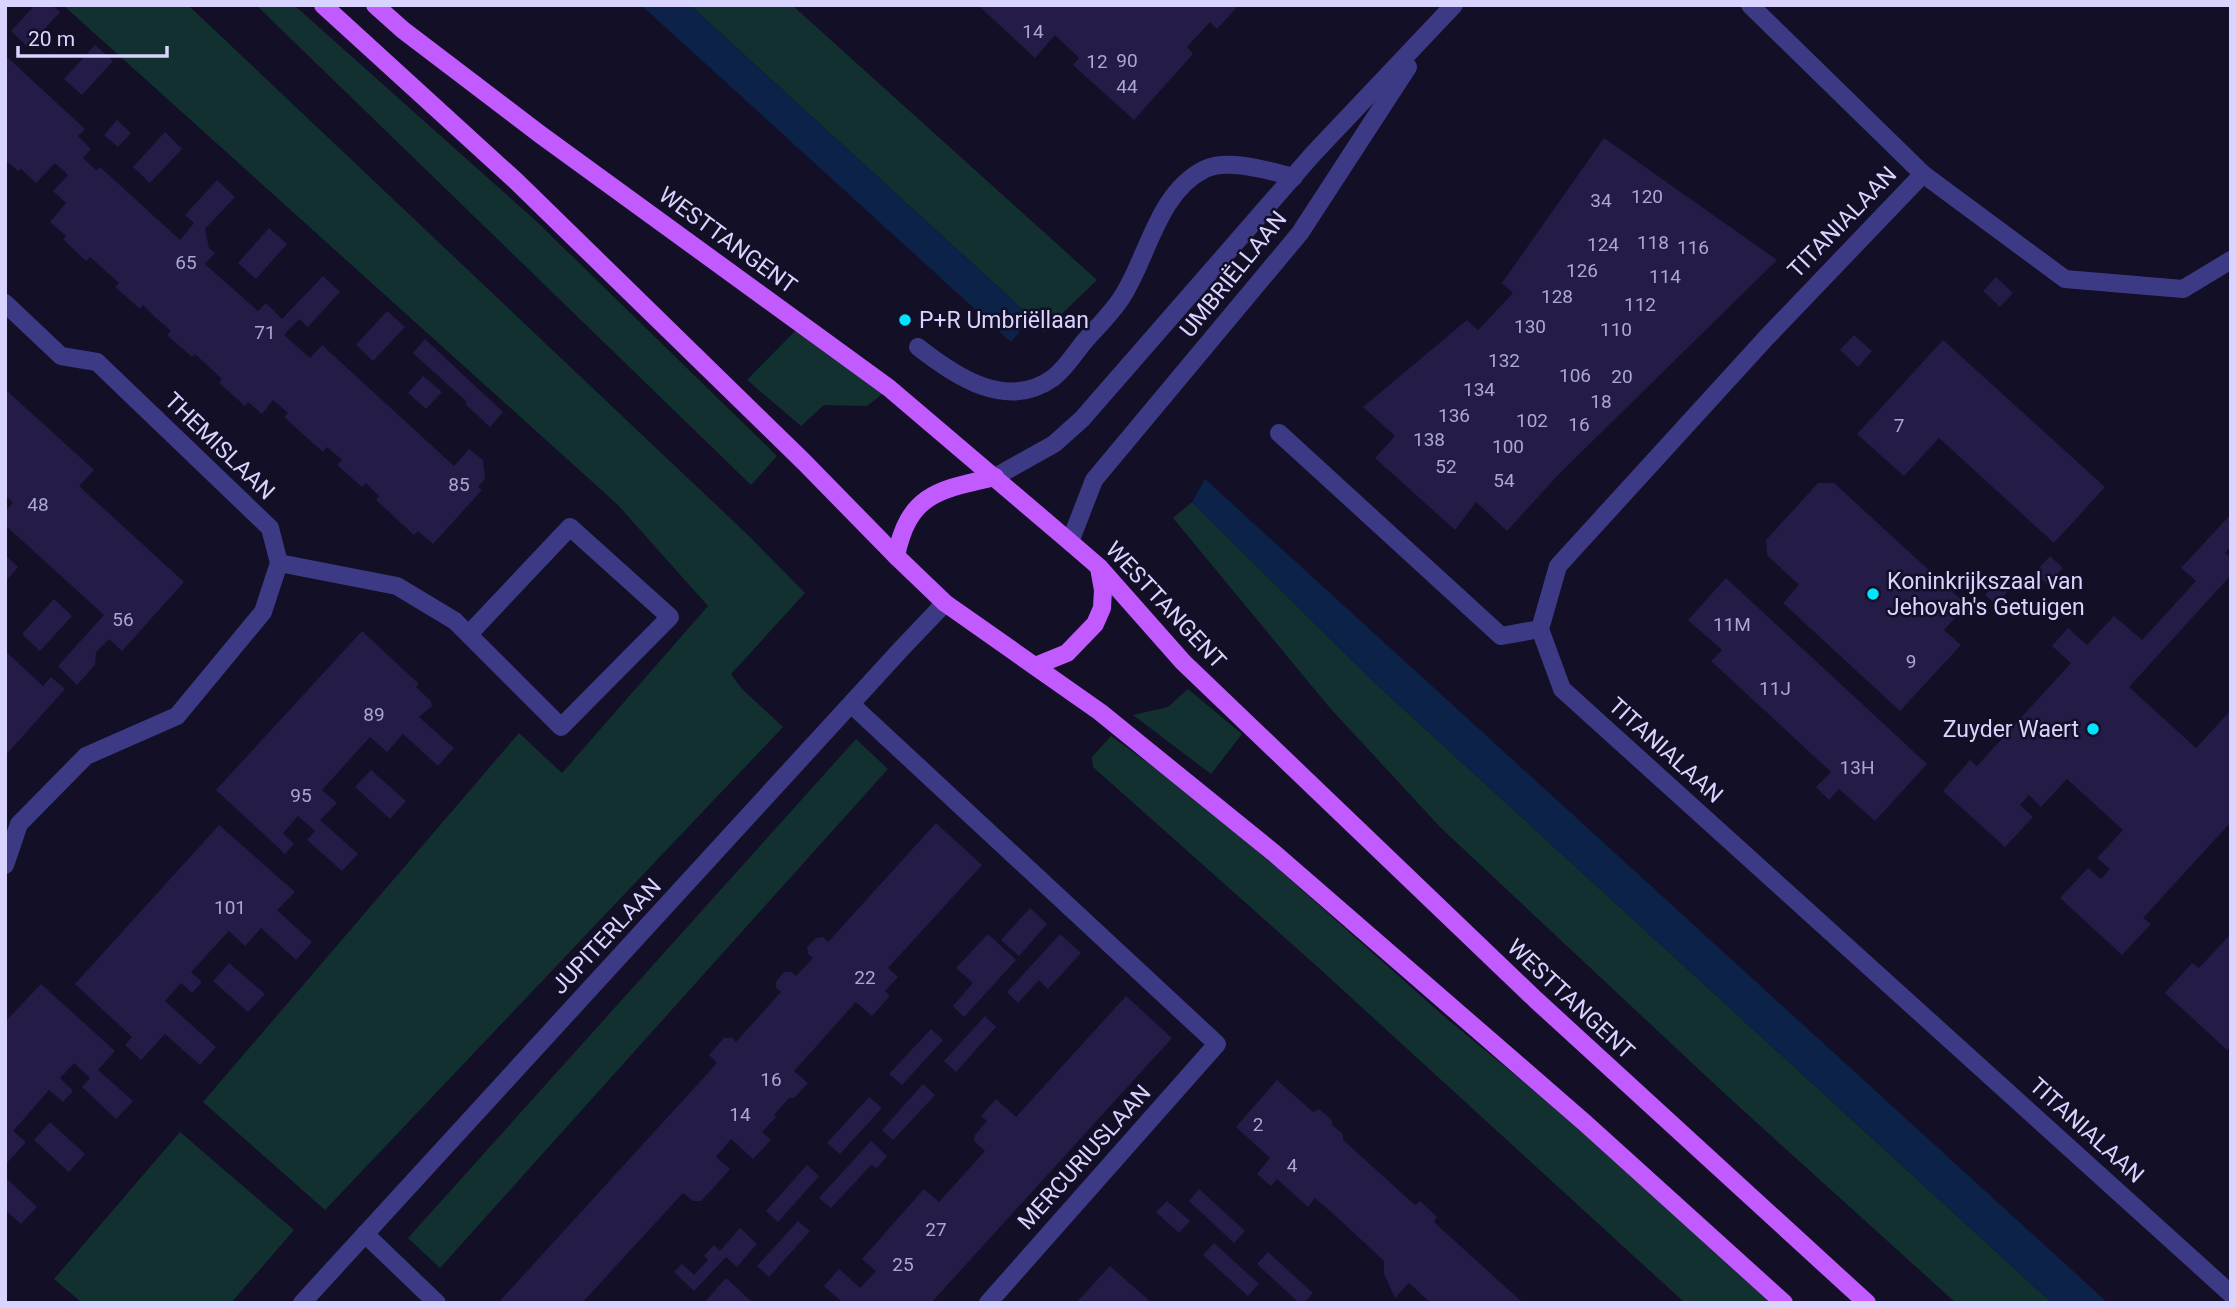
<svg xmlns="http://www.w3.org/2000/svg" width="2236" height="1308" viewBox="0 0 2236 1308" font-family="Roboto,sans-serif">
	<rect width="100%" height="100%" fill="#130f26"/>
	<g fill="#12302f">
		<path d="M63,5H188L749,536L805,593L731,674L742,689L783,727L325,1210L203,1102L519,733L562,773L708,606L617,504Z"/>
		<path d="M256,5H294L535,220L777,456L751,485Z"/>
		<path d="M690,5H792L1097,280L1043,332L1031,317Z"/>
		<path d="M797,329L885,392L867,406L824,405L801,426L747,380Z"/>
		<path d="M1192,502L1375,683L2052,1303H1956L1724,1093L1441,828L1330,708L1173,518Z"/>
		<path d="M1188,689L1242,734L1211,774L1133,715L1168,707Z"/>
		<path d="M1111,736L1173,781L1242,837L1446,1018L1590,1137L1771,1303H1685L1321,970L1093,767L1092,757Z"/>
		<path d="M856,739L888,769L440,1268L408,1238Z"/>
		<path d="M180,1132L294,1230L231,1303H82L54,1279Z"/>
	</g>
	<g fill="#0c2248">
		<path d="M641,5H690L1031,317L1011,342Z"/>
		<path d="M1205,479L2108,1303H2052L1375,683L1192,502Z"/>
	</g>
	<g fill="#241b47">
		<path d="M35,5H52L60,12L28,47L11,31Z"/>
		<path d="M978,5H1239L1217,29L1210,22L1187,47L1193,54L1134,120L1073,65L1079,58L1055,35L1035,58Z"/>
		<path d="M95,45L113,61L82,95L64,79Z"/>
		<path d="M5,55L85,129L78,136L91,149L83,158L96,170L100,167L180,240L194,223L185,215L217,180L235,197L205,229L209,248L215,253L205,264L258,311L266,303L282,319L323,276L340,292L308,327L299,319L284,335L310,358L322,345L454,466L469,449L483,460L485,479L478,487L482,490L433,544L418,531L414,535L376,500L379,496L366,483L362,487L337,465L342,460L327,447L323,452L284,417L288,413L273,400L262,414L248,402L245,406L219,383L222,379L195,354L192,357L167,335L171,331L156,318L143,305L140,309L115,287L119,283L90,257L86,261L63,239L66,236L50,222L66,203L53,191L68,175L55,163L36,183L21,169L18,171L5,160Z"/>
		<path d="M117,120L131,133L118,147L104,135Z"/>
		<path d="M165,132L182,149L150,183L133,167Z"/>
		<path d="M1604,138L1777,260L1558,475L1507,531L1476,502L1455,530L1375,458L1395,436L1363,407L1467,320L1478,330L1513,293L1502,283Z"/>
		<path d="M269,228L287,244L256,279L238,263Z"/>
		<path d="M1996,277L2013,293L2000,307L1983,291Z"/>
		<path d="M387,311L405,327L373,361L356,345Z"/>
		<path d="M1854,335L1872,351L1858,367L1840,350Z"/>
		<path d="M425,339L503,412L490,427L465,404L467,402L413,353Z"/>
		<path d="M1943,340L2105,487L2054,543L1939,438L1904,476L1857,434Z"/>
		<path d="M423,376L442,392L426,409L408,393Z"/>
		<path d="M5,389L94,470L79,486L184,582L122,651L109,639L96,652L95,665L77,685L58,666L104,615L5,525V512L13,503L5,495Z"/>
		<path d="M1818,483H1834L1967,605L1944,630L1961,645L1900,711L1783,603L1799,585L1767,555L1766,540Z"/>
		<path d="M2231,514V546L2225,553L2231,558V575L2129,687L2196,748L2231,710V822L2143,918L2151,924L2122,955L2060,898L2088,868L2101,879L2110,869L2097,858L2123,830L2067,779L2041,807L2029,795L2020,805L2033,817L2005,847L1943,791L1970,760L1977,766L2071,663L2052,646L2068,628L2087,645L2114,616L2142,640L2196,581L2181,568Z"/>
		<path d="M5,555L18,567L5,582Z"/>
		<path d="M2050,556L2063,568L2047,584L2035,573Z"/>
		<path d="M1726,578L1927,764L1875,821L1839,789L1829,800L1816,787L1831,772L1711,661L1722,650L1688,620Z"/>
		<path d="M1996,582L2007,592L1996,605L1985,595Z"/>
		<path d="M54,599L72,616L40,651L22,634Z"/>
		<path d="M362,631L419,684L416,687L431,701L432,706L419,717L454,748L438,766L403,734L387,752L370,737L322,790L337,803L320,820L358,854L342,871L307,840L315,831L298,816L283,833L294,844L285,854L216,790Z"/>
		<path d="M5,651L43,686L51,677L65,689L5,756Z"/>
		<path d="M371,770L406,801L390,819L355,787Z"/>
		<path d="M936,823L982,865L888,968L898,977L885,991L890,996L872,1016L856,1002L794,1071L808,1083L794,1098H789L774,1115L776,1117L762,1132L771,1140L753,1159L731,1139L716,1157L730,1169L715,1186L701,1201H693L683,1193L582,1303H498L717,1063L709,1055L724,1038H732L736,1042L781,992L776,988V982L784,972H791L796,976L813,958L808,954L807,947L816,938L823,937L828,942Z"/>
		<path d="M219,825L295,892L277,910L312,942L296,960L261,928L245,946L229,931L191,972L202,982L192,993L181,983L165,1001L216,1047L200,1065L165,1034L141,1060L125,1045L132,1037L75,984Z"/>
		<path d="M1030,908L1047,924L1019,956L1001,940Z"/>
		<path d="M988,934L1016,960L964,1017L953,1006L973,983L956,968Z"/>
		<path d="M1060,934L1081,953L1048,989L1039,980L1018,1003L1007,992Z"/>
		<path d="M2231,934V1045L2227,1050L2165,993L2192,963L2199,968Z"/>
		<path d="M229,963L265,994L248,1012L213,981Z"/>
		<path d="M41,984L115,1051L98,1070L133,1101L116,1119L82,1087L90,1078L74,1063L60,1078L73,1091L63,1102L49,1090L13,1131L26,1142L5,1165V1022Z"/>
		<path d="M1126,996L1172,1038L931,1303H843L824,1286L839,1269L860,1288L876,1271L862,1259L924,1189L939,1202L985,1151L974,1141L975,1135L987,1121L981,1116L996,1099L1016,1117Z"/>
		<path d="M985,1016L996,1027L956,1072L944,1061Z"/>
		<path d="M931,1029L943,1040L902,1085L889,1074Z"/>
		<path d="M1277,1080L1313,1112L1319,1109L1332,1120V1125L1343,1134V1140L1415,1205L1420,1201L1437,1217L1434,1222L1523,1303H1431L1409,1283L1395,1298L1384,1274V1261L1340,1220L1315,1198L1308,1207L1277,1179L1271,1186L1257,1174L1270,1158L1236,1127Z"/>
		<path d="M923,1084L935,1095L893,1140L882,1130Z"/>
		<path d="M869,1097L882,1108L840,1154L827,1143Z"/>
		<path d="M50,1122L85,1154L69,1172L34,1140Z"/>
		<path d="M871,1141L887,1156L877,1168L871,1165L831,1208L819,1198Z"/>
		<path d="M807,1165L819,1176L778,1222L766,1211Z"/>
		<path d="M5,1177L37,1207L21,1224L5,1210Z"/>
		<path d="M1199,1189L1245,1231L1234,1243L1189,1201Z"/>
		<path d="M1167,1201L1190,1221L1179,1233L1156,1212Z"/>
		<path d="M798,1221L810,1231L769,1277L757,1266Z"/>
		<path d="M740,1228L757,1244L737,1267L726,1257L694,1291L674,1272L682,1264L694,1275L708,1260L704,1256L712,1247L714,1245L720,1251Z"/>
		<path d="M1214,1243L1259,1284L1248,1296L1203,1255Z"/>
		<path d="M1268,1252L1313,1293L1304,1303H1299L1257,1264Z"/>
		<path d="M1110,1266L1145,1297L1151,1303H1076Z"/>
		<path d="M726,1278L753,1303H704Z"/>
	</g>
	<g fill="none" stroke-linecap="round" stroke-linejoin="round">
		<g stroke="#3d3a85" stroke-width="18">
			<path d="M1750,5L1923,174L2065,279L2183,289L2231,260"/>
			<path d="M1923,174L1766,338L1558,566L1540,629L1562,689L2231,1294"/>
			<path d="M5,303L61,356L97,362L270,528L279,563L263,612L177,716L86,756L19,824L5,865"/>
			<path d="M918,347C956,377 1007,411 1053,378C1065,369 1075,353 1084,342C1097,327 1112,313 1122,297C1149,255 1157,193 1205,169C1228,158 1270,171 1294,177"/>
			<path d="M1279,433L1501,636L1540,629"/>
			<path d="M995,477L1054,444L1082,419L1313,154L1454,5"/>
			<path d="M1070,542L1094,480L1300,233L1408,67"/>
			<path d="M279,563L397,586L455,621L561,727L670,617L570,527L469,634"/>
			<path d="M852,705L1217,1044L988,1303"/>
			<path d="M365,1234L437,1303"/>
			<path d="M302,1303L903,647L945,603"/>
		</g>
		<g stroke="#c25bff" stroke-width="18">
			<path d="M323,5L517,182L804,462L896,556L945,603L1100,712L1274,853L1585,1123L1784,1303"/>
			<path d="M375,5L403,30L541,135L889,388L1070,542L1099,567L1183,662L1536,1000L1867,1303"/>
			<path d="M896,556C909,493 939,490 995,477"/>
			<path d="M1035,666L1067,653L1095,624L1102,608L1103,590L1099,568"/>
		</g>
	</g>
	<g fill="#00e5ff" stroke="#130f26" stroke-width="2.5">
		<circle cx="905" cy="320" r="7"/>
		<circle cx="1873" cy="594" r="7"/>
		<circle cx="2093" cy="729" r="7"/>
	</g>
	<g text-anchor="middle" stroke-width="5" stroke-linejoin="round" paint-order="stroke">
		<g font-size="19" fill="#aca6d1">
			<text x="1033" y="38">14</text>
			<text x="1127" y="67">90</text>
			<text x="1097" y="68">12</text>
			<text x="1127" y="93">44</text>
			<text x="1647" y="203">120</text>
			<text x="1601" y="207">34</text>
			<text x="1653" y="249">118</text>
			<text x="1603" y="251">124</text>
			<text x="1693" y="254">116</text>
			<text x="186" y="269">65</text>
			<text x="1582" y="277">126</text>
			<text x="1665" y="283">114</text>
			<text x="1557" y="303">128</text>
			<text x="1640" y="311">112</text>
			<text x="1530" y="333">130</text>
			<text x="1616" y="336">110</text>
			<text x="265" y="339">71</text>
			<text x="1504" y="367">132</text>
			<text x="1575" y="382">106</text>
			<text x="1622" y="383">20</text>
			<text x="1479" y="396">134</text>
			<text x="1601" y="408">18</text>
			<text x="1454" y="422">136</text>
			<text x="1532" y="427">102</text>
			<text x="1579" y="431">16</text>
			<text x="1899" y="432">7</text>
			<text x="1429" y="446">138</text>
			<text x="1508" y="453">100</text>
			<text x="1446" y="473">52</text>
			<text x="1504" y="487">54</text>
			<text x="459" y="491">85</text>
			<text x="38" y="511">48</text>
			<text x="123" y="626">56</text>
			<text x="1732" y="631">11M</text>
			<text x="1911" y="668">9</text>
			<text x="1775" y="695">11J</text>
			<text x="374" y="721">89</text>
			<text x="1857" y="774">13H</text>
			<text x="301" y="802">95</text>
			<text x="230" y="914">101</text>
			<text x="865" y="984">22</text>
			<text x="771" y="1086">16</text>
			<text x="740" y="1121">14</text>
			<text x="1258" y="1131">2</text>
			<text x="1292" y="1172">4</text>
			<text x="936" y="1236">27</text>
			<text x="903" y="1271">25</text>
		</g>
		<g font-size="23" fill="#d9d4ff" stroke="#130f26">
			<text transform="translate(1842 222) rotate(-46)" y="8">TITANIALAAN</text>
			<text transform="translate(728 240) rotate(36)" y="8">WESTTANGENT</text>
			<text transform="translate(1233 274) rotate(-51)" y="8">UMBRIËLLAAN</text>
			<text transform="translate(220 446) rotate(44)" y="8">THEMISLAAN</text>
			<text transform="translate(1166 605) rotate(47)" y="8">WESTTANGENT</text>
			<text transform="translate(1666 750) rotate(42)" y="8">TITANIALAAN</text>
			<text transform="translate(606 936) rotate(-47)" y="8">JUPITERLAAN</text>
			<text transform="translate(1571 999) rotate(43)" y="8">WESTTANGENT</text>
			<text transform="translate(2087 1130) rotate(42)" y="8">TITANIALAAN</text>
			<text transform="translate(1084 1157) rotate(-48)" y="8">MERCURIUSLAAN</text>
		</g>
		<g font-size="23" fill="#d9d4ff" stroke="#130f26" text-anchor="start">
			<text x="919" y="328">P+R Umbriëllaan</text>
			<text x="1887" y="589">Koninkrijkszaal van<tspan x="1887" dy="26">Jehovah's Getuigen</tspan></text>
			<text x="2079" y="737" text-anchor="end">Zuyder Waert</text>
		</g>
	</g>
	<rect width="2236" height="1308" fill="none" stroke="#d9d4ff" stroke-width="14"/>
	<path d="M18 46v10h149v-10" fill="none" stroke="#d9d4ff" stroke-width="3.5"/>
	<text x="28" y="46" font-size="21" fill="#d9d4ff" stroke="#130f26" stroke-width="5" paint-order="stroke">20 m</text>
</svg>
